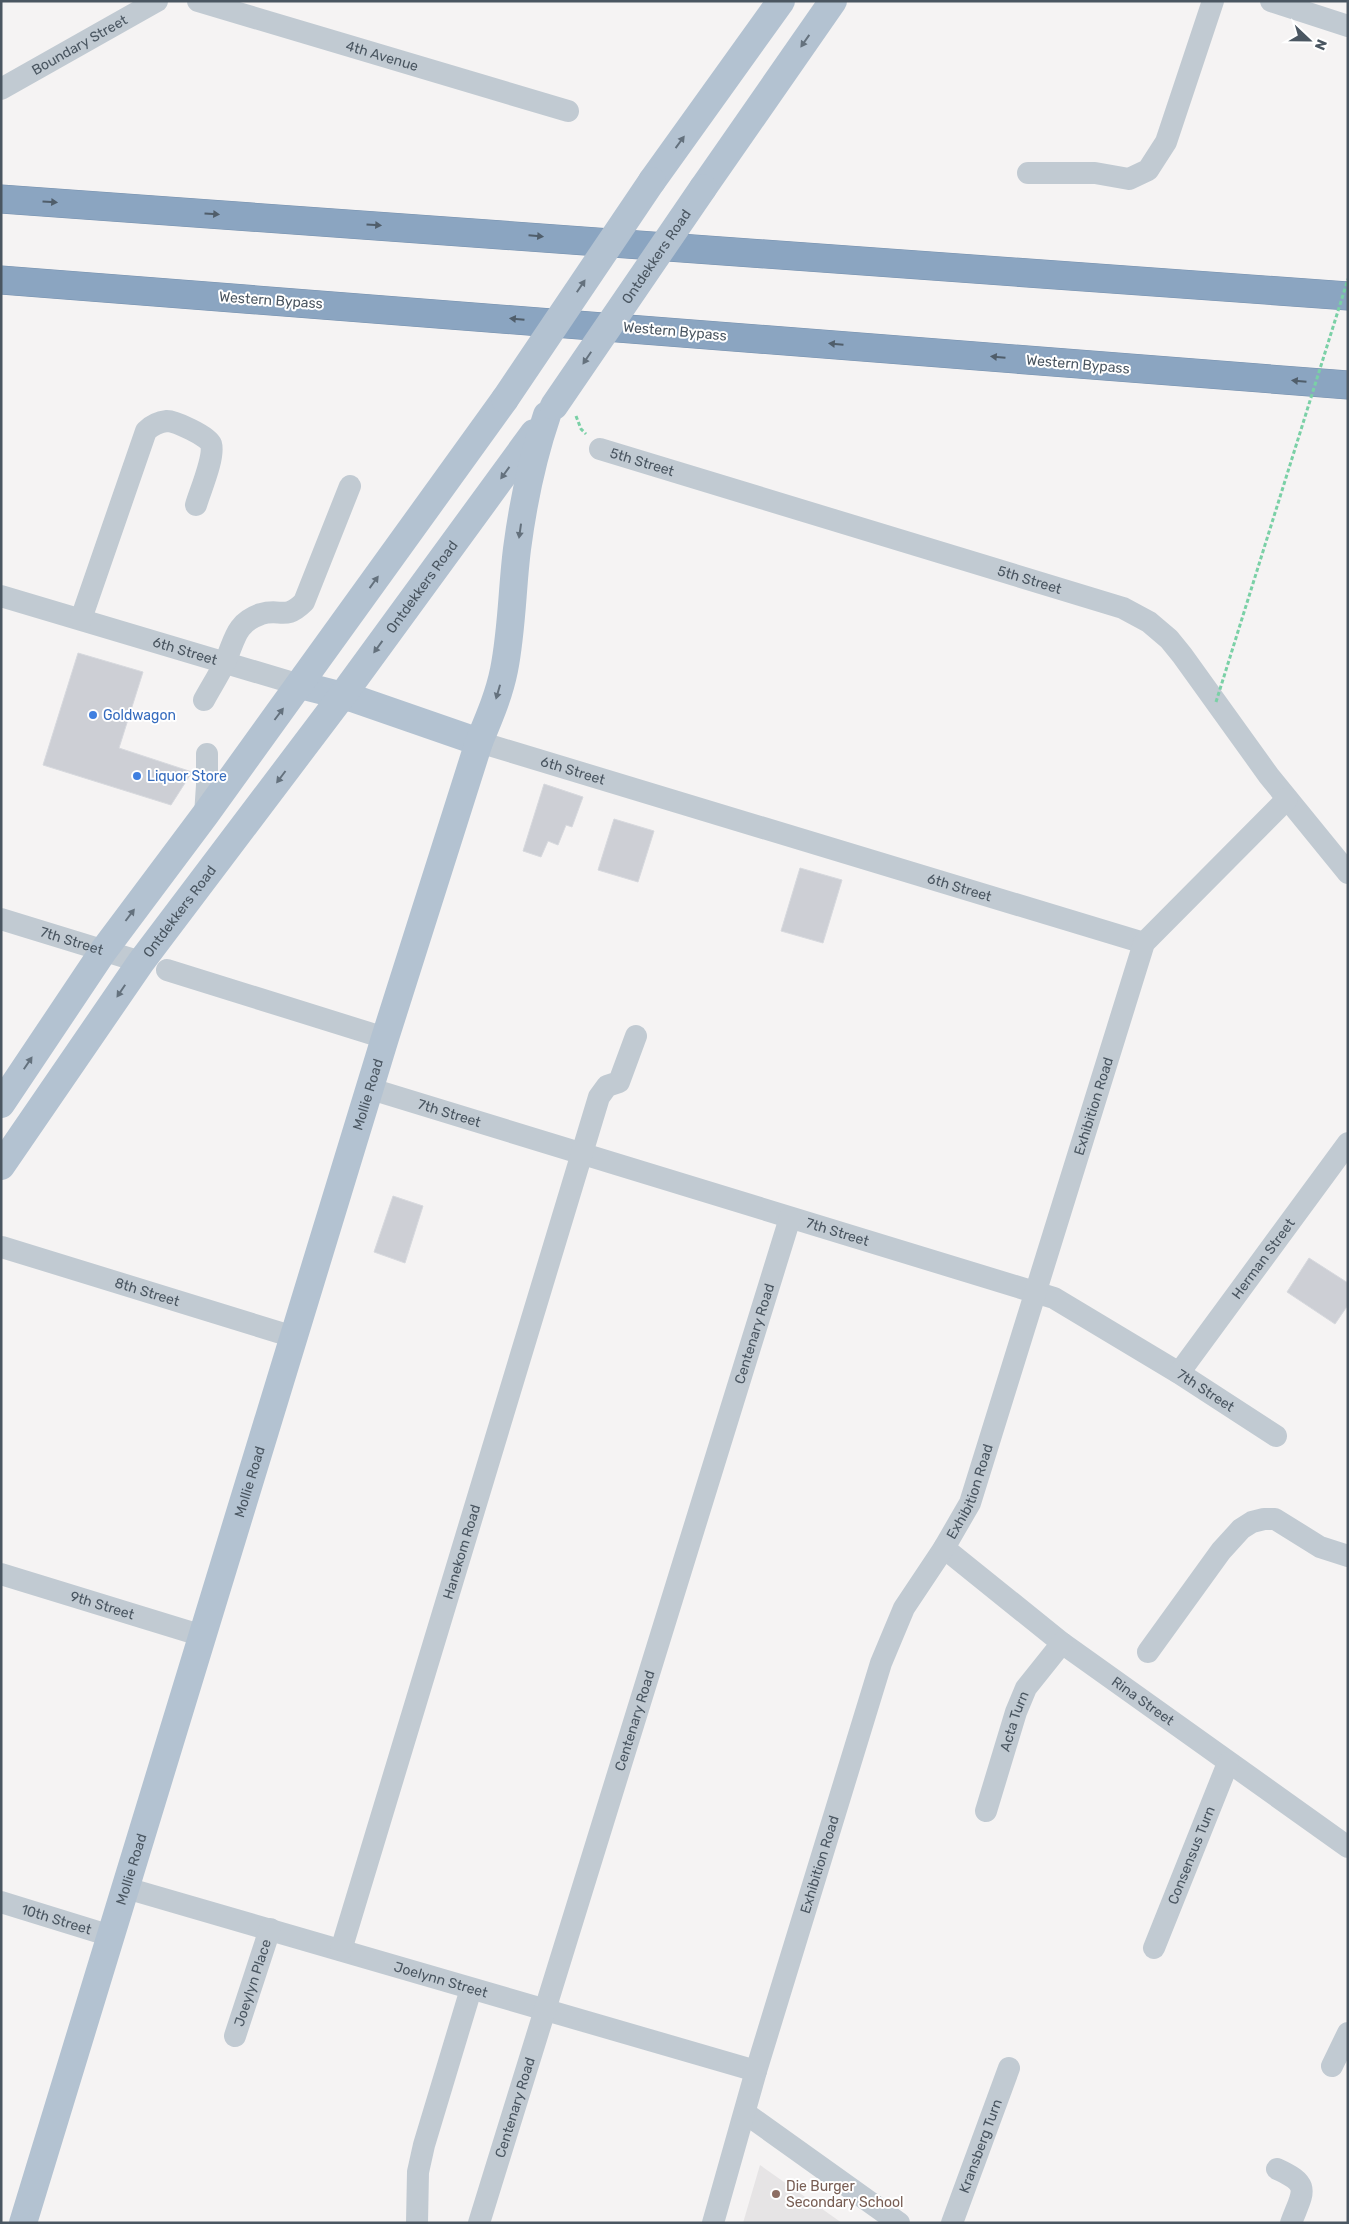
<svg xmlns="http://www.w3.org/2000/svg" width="1349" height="2224" viewBox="0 0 1349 2224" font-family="Rubik,sans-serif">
	<rect width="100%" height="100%" fill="#f5f3f3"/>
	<path fill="#e6e4e5" d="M760,2165L842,2223H743Z"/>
	<g fill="#cdcfd5" stroke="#d7d9de">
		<path d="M78,653L143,672L119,748L192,772L171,805L43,765Z"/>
		<path d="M544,784L583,797L572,827L566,825L558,845L548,841L541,857L523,851Z"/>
		<path d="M614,819L654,831L638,882L598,870Z"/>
		<path d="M800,868L842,880L823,943L781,931Z"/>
		<path d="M393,1196L423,1206L405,1263L374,1252Z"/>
		<path d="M1309,1258L1348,1283V1305L1335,1324L1287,1292Z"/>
	</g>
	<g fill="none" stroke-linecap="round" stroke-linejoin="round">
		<defs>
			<g id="highway">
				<path d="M1,199L1348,296"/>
				<path d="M1,280L1348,385"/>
			</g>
		</defs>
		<use href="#highway" stroke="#7690ad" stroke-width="29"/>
		<path stroke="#7ad0a6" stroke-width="3" stroke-dasharray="4 2.5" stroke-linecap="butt" d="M576,416L581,429L586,434"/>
		<g stroke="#c1cad2" stroke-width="22">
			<path id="s1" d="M198,1L568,111"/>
			<path d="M1271,1L1348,26"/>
			<path id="s2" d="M1,89L157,1"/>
			<path d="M1028,173H1095L1129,179L1148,170L1166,142L1213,1"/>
			<path id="s3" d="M600,449L1123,608L1149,622L1169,639L1182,655L1269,776L1348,873"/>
			<path id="s4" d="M1,596L300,685"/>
			<path d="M81,619L146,431C152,425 158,422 167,421C175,421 208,436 211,444C215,457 200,491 196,505"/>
			<path d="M204,700C211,687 219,675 225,662C235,640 235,623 261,614C281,608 285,621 304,602L350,486"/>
			<path id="s5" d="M479,742L1144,943"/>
			<path d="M205,815L207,785V754"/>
			<path id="s6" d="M1,919L141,962"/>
			<path d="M167,970L385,1038"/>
			<path id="s7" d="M371,1089L1054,1298L1179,1373L1276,1436"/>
			<path id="s8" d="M2,1247L294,1337"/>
			<path id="s9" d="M1179,1373L1348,1143"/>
			<path id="s10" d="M944,1548L1062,1643L1348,1847"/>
			<path id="s11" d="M1,1574L203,1636"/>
			<path d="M1148,1652L1221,1551L1241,1529L1252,1522L1264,1519H1275L1320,1547L1348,1556"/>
			<path id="s12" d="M986,1811L1016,1712L1026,1688L1062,1643"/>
			<path id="s13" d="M126,1888L756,2071"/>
			<path id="s14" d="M1,1902L111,1936"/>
			<path id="s15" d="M1154,1948L1228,1763"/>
			<path id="s16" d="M341,1950L599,1097L607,1086L619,1082L636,1036"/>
			<path id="s17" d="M235,2036L270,1929"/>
			<path d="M1332,2066L1348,2033"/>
			<path d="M745,2113L899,2223"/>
			<path d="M1277,2169C1312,2185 1303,2191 1291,2223"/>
			<path d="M417,2223L418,2172L424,2145L471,1989"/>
			<path id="s18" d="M479,2223L790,1218"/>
			<path id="s19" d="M713,2223L756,2071L881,1663L904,1608L944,1548L970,1503L1144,943L1287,799"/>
			<path id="s20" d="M952,2223L1009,2068"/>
		</g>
		<g stroke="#b3c2d1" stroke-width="28">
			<path d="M652,181L781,1"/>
			<path d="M703,188L833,1"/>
			<path d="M300,685L355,699L479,742"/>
			<path d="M1,1104L104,950L205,815L505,399"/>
			<path id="s21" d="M1,1166L141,962L342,696L534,433"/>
			<path id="s22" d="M23,2223L385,1038L479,742C489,718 499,695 504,670C512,630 512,589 517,549C523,503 532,459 547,415"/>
		</g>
		<use href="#highway" stroke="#8ba5c1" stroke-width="28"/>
		<path stroke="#7ad0a6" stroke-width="3" stroke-dasharray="4 2.5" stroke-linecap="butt" d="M1216,702L1348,279"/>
		<g stroke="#b3c2d1" stroke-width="28">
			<path d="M505,399L652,181"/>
			<path id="s23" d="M554,406L703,188"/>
		</g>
	</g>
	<defs><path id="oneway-solid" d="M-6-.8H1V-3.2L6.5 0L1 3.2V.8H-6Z" transform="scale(1.25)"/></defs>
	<g fill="#64717d">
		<use href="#oneway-solid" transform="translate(805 41) rotate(125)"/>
		<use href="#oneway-solid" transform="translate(680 142) rotate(-54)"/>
		<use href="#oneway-solid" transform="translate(581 286) rotate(-56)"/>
		<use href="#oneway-solid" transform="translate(587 358) rotate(124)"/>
		<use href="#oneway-solid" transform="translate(505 473) rotate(126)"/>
		<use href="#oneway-solid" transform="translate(520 531) rotate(98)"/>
		<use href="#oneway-solid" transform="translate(374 582) rotate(-54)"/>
		<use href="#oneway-solid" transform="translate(378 647) rotate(126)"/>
		<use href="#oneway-solid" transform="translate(498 692) rotate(106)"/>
		<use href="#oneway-solid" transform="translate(279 714) rotate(-53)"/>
		<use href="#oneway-solid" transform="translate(281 777) rotate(127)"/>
		<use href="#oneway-solid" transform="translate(130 915) rotate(-53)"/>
		<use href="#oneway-solid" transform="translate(121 991) rotate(124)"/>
		<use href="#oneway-solid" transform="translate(28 1063) rotate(-56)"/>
	</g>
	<g fill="#505e6b">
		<use href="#oneway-solid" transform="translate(50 202) rotate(4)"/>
		<use href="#oneway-solid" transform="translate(212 214) rotate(4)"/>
		<use href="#oneway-solid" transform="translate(374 225) rotate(4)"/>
		<use href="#oneway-solid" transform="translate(536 236) rotate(5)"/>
		<use href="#oneway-solid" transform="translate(517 319) rotate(-175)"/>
		<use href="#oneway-solid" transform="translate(836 344) rotate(-175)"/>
		<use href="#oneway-solid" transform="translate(998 357) rotate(-175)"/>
		<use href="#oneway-solid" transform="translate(1299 381) rotate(-175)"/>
	</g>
	<g fill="#3f7fe0" stroke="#fff" stroke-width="2">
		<circle cx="93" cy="715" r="5"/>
		<circle cx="137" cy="776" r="5"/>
	</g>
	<circle fill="#8d6e63" stroke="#fff" stroke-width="2" cx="776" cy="2194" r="5"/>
	<g text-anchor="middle" stroke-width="4" stroke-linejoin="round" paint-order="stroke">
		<g font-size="14" fill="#4a5661" stroke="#fff">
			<text dy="5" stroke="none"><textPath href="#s2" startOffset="90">Boundary Street</textPath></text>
			<text dy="5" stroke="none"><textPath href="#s1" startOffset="192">4th Avenue</textPath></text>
			<text dy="5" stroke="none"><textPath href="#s23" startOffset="181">Ontdekkers Road</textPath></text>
			<text transform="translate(271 300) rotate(4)" y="5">Western Bypass</text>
			<text transform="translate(675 331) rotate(5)" y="5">Western Bypass</text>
			<text transform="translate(1078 364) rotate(5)" y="5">Western Bypass</text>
			<text dy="5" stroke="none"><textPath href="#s3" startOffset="44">5th Street</textPath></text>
			<text dy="5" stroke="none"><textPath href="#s3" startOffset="449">5th Street</textPath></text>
			<text dy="5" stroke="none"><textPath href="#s21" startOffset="716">Ontdekkers Road</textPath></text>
			<text dy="5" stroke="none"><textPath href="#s4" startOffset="192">6th Street</textPath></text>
			<text dy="5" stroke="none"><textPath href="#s5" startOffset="98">6th Street</textPath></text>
			<text dy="5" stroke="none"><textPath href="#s5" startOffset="502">6th Street</textPath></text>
			<text dy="5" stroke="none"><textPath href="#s21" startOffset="311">Ontdekkers Road</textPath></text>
			<text dy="5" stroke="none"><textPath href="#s6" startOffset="74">7th Street</textPath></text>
			<text dy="5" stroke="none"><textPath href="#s22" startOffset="1180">Mollie Road</textPath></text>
			<text dy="5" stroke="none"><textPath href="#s19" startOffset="1184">Exhibition Road</textPath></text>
			<text dy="5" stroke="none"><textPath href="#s7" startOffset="82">7th Street</textPath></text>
			<text dy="5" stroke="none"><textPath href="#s7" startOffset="488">7th Street</textPath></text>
			<text dy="5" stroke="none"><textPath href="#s9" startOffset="142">Herman Street</textPath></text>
			<text dy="5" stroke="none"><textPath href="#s8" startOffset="152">8th Street</textPath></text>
			<text dy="5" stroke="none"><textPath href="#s18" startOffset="931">Centenary Road</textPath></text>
			<text dy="5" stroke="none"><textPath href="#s7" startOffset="892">7th Street</textPath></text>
			<text dy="5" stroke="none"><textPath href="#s22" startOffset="775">Mollie Road</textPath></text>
			<text dy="5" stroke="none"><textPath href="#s19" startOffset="779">Exhibition Road</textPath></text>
			<text dy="5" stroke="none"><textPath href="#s16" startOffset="416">Hanekom Road</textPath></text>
			<text dy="5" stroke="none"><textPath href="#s11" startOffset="106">9th Street</textPath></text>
			<text dy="5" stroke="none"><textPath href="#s10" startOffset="251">Rina Street</textPath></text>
			<text dy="5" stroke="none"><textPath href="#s18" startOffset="526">Centenary Road</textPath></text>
			<text dy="5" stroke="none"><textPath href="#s12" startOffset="94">Acta Turn</textPath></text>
			<text dy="5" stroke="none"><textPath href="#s15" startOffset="100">Consensus Turn</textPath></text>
			<text dy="5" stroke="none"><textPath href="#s19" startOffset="374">Exhibition Road</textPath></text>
			<text dy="5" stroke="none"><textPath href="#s22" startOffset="370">Mollie Road</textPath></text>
			<text dy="5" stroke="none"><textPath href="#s14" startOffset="58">10th Street</textPath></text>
			<text dy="5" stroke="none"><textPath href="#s13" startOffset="328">Joelynn Street</textPath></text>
			<text dy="5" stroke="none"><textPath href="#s17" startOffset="56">Joeylyn Place</textPath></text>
			<text dy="5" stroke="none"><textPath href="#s18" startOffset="121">Centenary Road</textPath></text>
			<text dy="5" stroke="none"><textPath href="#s20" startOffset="82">Kransberg Turn</textPath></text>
		</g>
		<g font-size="14" fill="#366cbe" stroke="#fff" text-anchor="start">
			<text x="103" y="720">Goldwagon</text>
			<text x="147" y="781">Liquor Store</text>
		</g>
		<g font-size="14" fill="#785e54" stroke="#fff" text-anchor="start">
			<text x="786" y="2191">Die Burger<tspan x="786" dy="16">Secondary School</tspan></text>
		</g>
	</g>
	<rect width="1349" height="2224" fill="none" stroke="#4a5661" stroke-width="5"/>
	<g transform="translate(1309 40) rotate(112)" stroke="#ffffff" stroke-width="4" paint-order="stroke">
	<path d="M0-4L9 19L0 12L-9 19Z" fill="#4a5661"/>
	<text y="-8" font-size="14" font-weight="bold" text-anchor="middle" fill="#4a5661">N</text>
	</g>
</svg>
